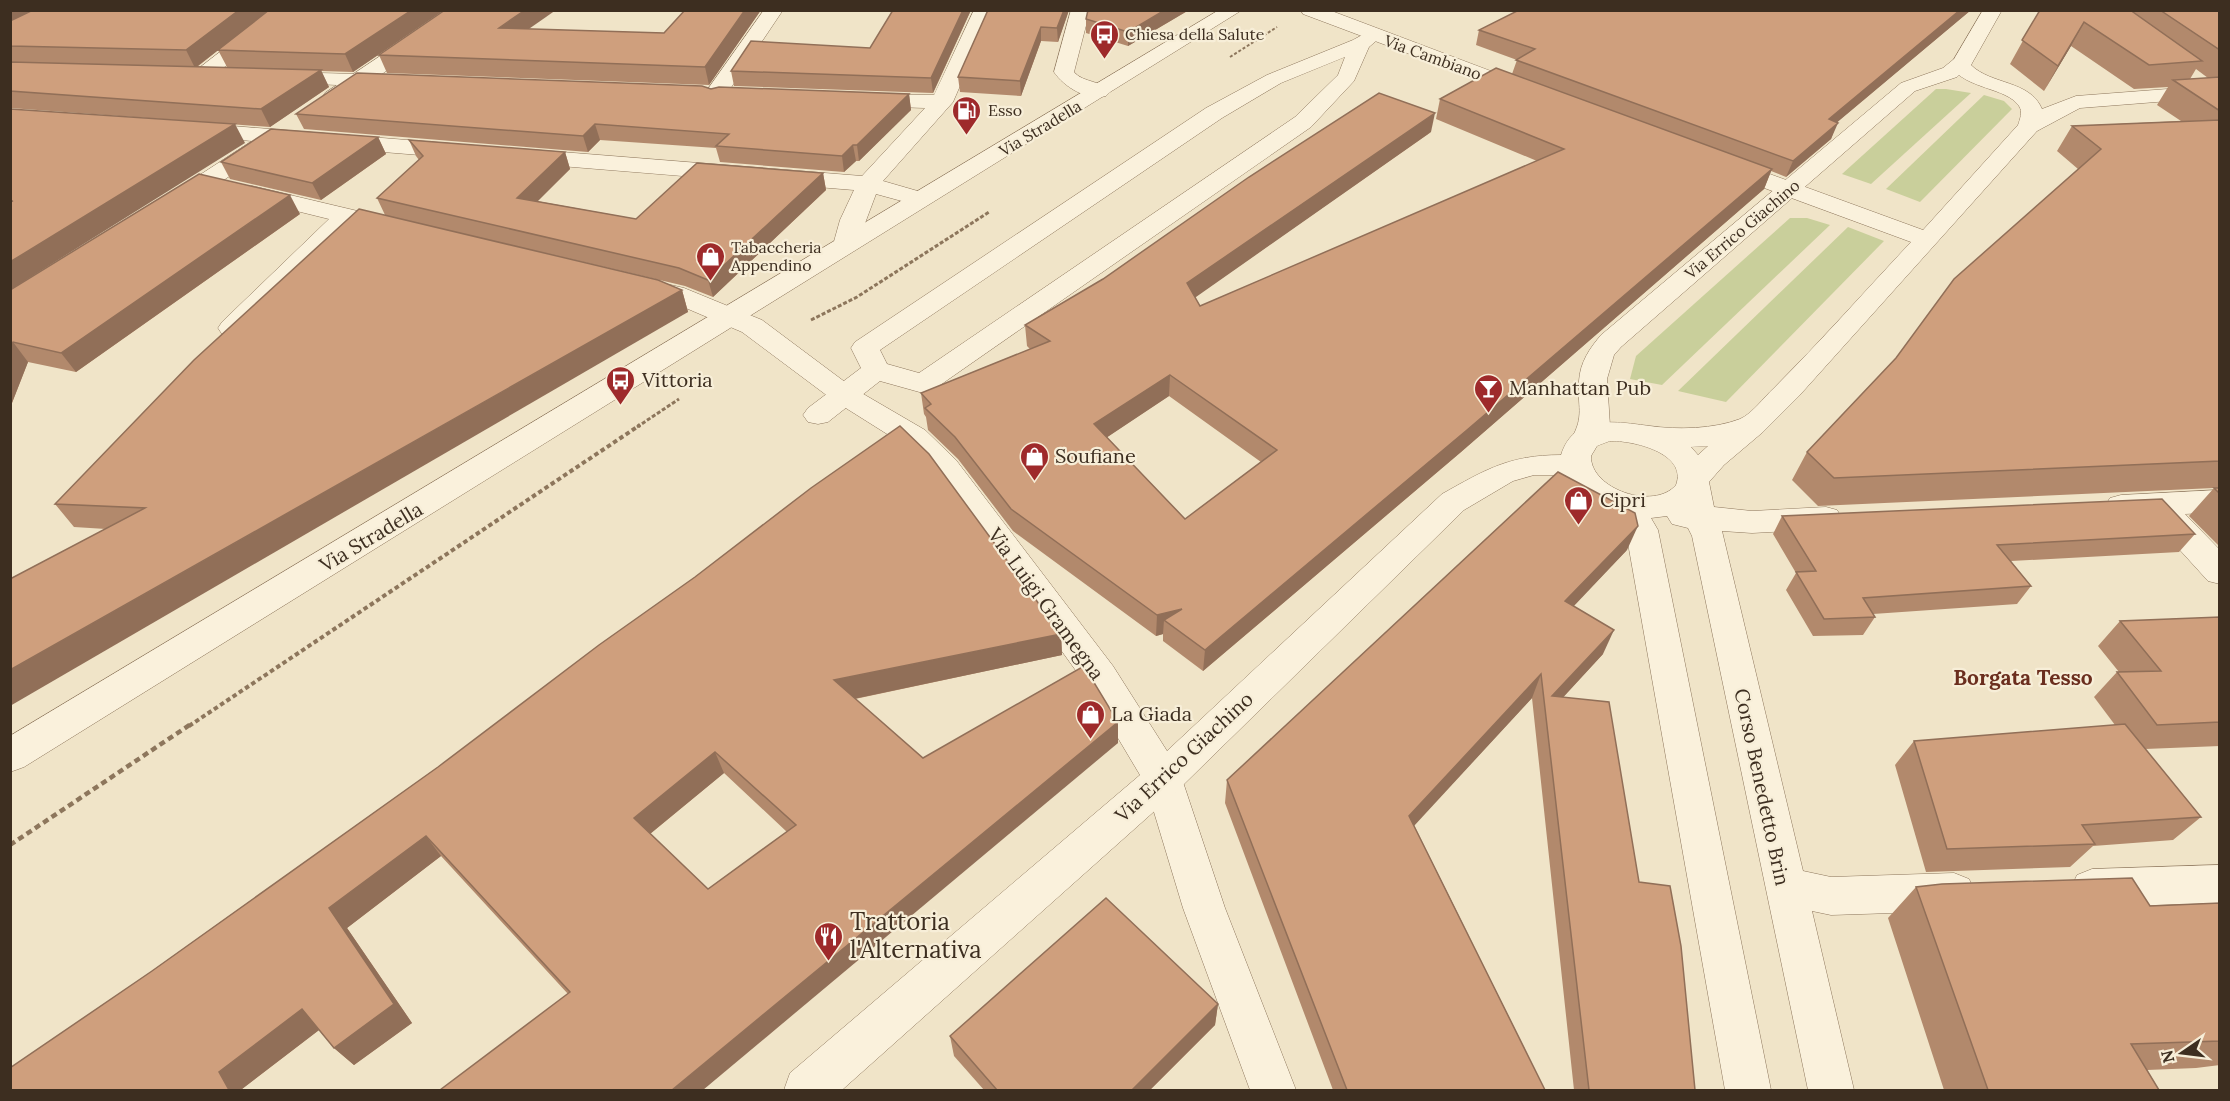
<svg xmlns="http://www.w3.org/2000/svg" width="2230" height="1101" viewBox="0 0 2230 1101" font-family="Lora,serif">
	<rect width="100%" height="100%" fill="#f0e4c8"/>
	<g fill="#c9cf9b">
		<path d="M1936,89H1946L1971,93L1871,184L1842,174Z"/>
		<path d="M1984,95L2004,101L2012,109L1920,202L1886,189Z"/>
		<path d="M1790,218H1807L1830,225L1662,385L1630,379L1636,356Z"/>
		<path d="M1848,227L1884,241L1726,402L1678,391Z"/>
	</g>
	<g fill="none" stroke-linecap="round" stroke-linejoin="round">
		<defs>
			<g id="service">
				<path d="M1071,10H1090L1074,72C1083,83 1102,80 1110,92L1106,96C1087,101 1064,87 1054,72Z"/>
				<path d="M1373,29L1380,31L1383,35L1369,47L1354,81L1311,127L933,390L923,393L880,381L828,422L818,424L808,422L803,415L808,408L861,368L851,348L855,342L1206,108L1267,75L1353,40ZM1345,57L1338,75L1295,117L919,373L887,364L880,350L1222,118L1281,83Z"/>
			</g>
			<g id="pedestrian">
				<path d="M274,10H296L208,80L201,82L194,80L191,76L194,72Z"/>
				<path d="M1961,57L1968,59L1971,63L1957,77L1915,91L1621,347L1614,355L1607,379L1610,426L1597,446L1586,449L1575,446L1571,439C1585,416 1577,406 1579,381C1580,362 1590,348 1601,335L1901,83L1943,68L1954,59Z"/>
				<path d="M279,72L359,74L366,76L369,80L366,84L359,86L272,82L269,78L272,74Z"/>
				<path d="M1163,763L1177,767L1182,779L1225,908L1296,1090H1250L1183,908L1144,779L1149,767Z"/>
			</g>
			<g id="minor">
				<path d="M449,10H472L341,103L333,104L325,103L322,98L325,93Z"/>
				<path d="M764,10H783L722,101L714,102L706,101L703,96Z"/>
				<path d="M974,10H993L953,102L883,181L928,194L932,199L928,204L920,206L876,194L855,250L846,253L837,250L833,245L840,220L854,190L524,163L516,161L513,156L516,151L524,149L862,176L925,108L866,106L858,105L855,100L858,95L866,94L934,95Z"/>
				<path d="M1301,10H1329L1533,87L1537,91L1533,95L1526,97L1519,95L1303,14Z"/>
				<path d="M1983,10H2002L1971,65C1991,85 2030,80 2042,109L2076,96L2207,86L2214,88L2218,92L2214,96L2207,98L2080,108L2037,131L1799,396L1763,432L1724,465L1709,482L1714,507L1752,511L1826,507L1837,510L1842,518L1837,526L1826,529L1752,533L1722,531L1803,871L1831,877L1954,873L1969,879L1975,892L1969,905L1954,911L1831,915L1812,911L1854,1090H1808L1692,536L1688,528L1672,524L1667,516L1651,518L1658,530L1771,1090H1725L1626,532L1615,515L1580,494L1565,475H1534L1513,481L1464,510L1177,791L842,1090H784L790,1073L1140,775L1087,686L934,474L903,444L833,400L742,332L667,300L631,292L627,286L631,280L640,278L684,288L762,320L853,388L925,430L956,460L1113,666L1167,751L1442,494C1485,470 1509,455 1561,455C1574,413 1617,422 1650,426C1678,430 1714,429 1740,419C1752,414 1764,397 1774,388C1821,341 1865,291 1911,242L1718,171L1714,166L1718,161L1726,159L1734,161L1923,230L2018,125C2020,119 2023,112 2019,106C2006,87 1967,90 1950,66ZM1610,441C1632,440 1688,453 1676,485C1654,511 1590,489 1591,456L1597,446ZM1708,446L1698,455L1691,447Z"/>
				<path d="M195,123L457,144L465,146L468,151L465,156L457,158L272,143L273,145L270,150L185,205L177,207L169,205L165,200L169,195L252,141L187,135L184,130L187,125Z"/>
				<path d="M252,186L404,222L407,227L404,232L395,234L352,224L242,334L232,336L222,334L218,328L222,322L329,219L244,198L240,193L244,188Z"/>
				<path d="M2220,490V512L2185,514L2220,550V584L2208,581L2149,516L2121,517L2110,514L2105,506L2110,498L2121,495Z"/>
				<path d="M2220,865V903L2092,907L2077,901L2071,888L2077,875L2092,869Z"/>
			</g>
			<path id="tertiary" d="M1219,10H1242L24,767L10,772V736Z"/>
		</defs>
		<use href="#service" stroke="#8d765c" stroke-width="1"/>
		<use href="#pedestrian" stroke="#8d765c" stroke-width="1"/>
		<use href="#minor" stroke="#8d765c" stroke-width="1"/>
		<use href="#tertiary" stroke="#8d765c" stroke-width="1"/>
		<path stroke="#8d765c" stroke-width="2" stroke-dasharray="3 2" stroke-linecap="butt" d="M1230,57L1277,27"/>
		<g stroke="#8d765c" stroke-width="3" stroke-dasharray="4 2" stroke-linecap="butt">
			<path d="M811,320L857,297L989,212"/>
			<path d="M637,427L679,399"/>
		</g>
		<path stroke="#8d765c" stroke-width="4" stroke-dasharray="4.5 3" stroke-linecap="butt" d="M189,726L640,425"/>
		<path stroke="#8d765c" stroke-width="4.5" stroke-dasharray="6 4" stroke-linecap="butt" d="M10,845L191,724"/>
		<use href="#service" fill="#faf1dc" fill-rule="evenodd"/>
		<use href="#pedestrian" fill="#faf1dc" fill-rule="evenodd"/>
		<use href="#minor" fill="#faf1dc" fill-rule="evenodd"/>
		<use href="#tertiary" fill="#faf1dc" fill-rule="evenodd"/>
	</g>
	<g fill="#b2896c" fill-rule="evenodd">
		<path d="M10,10H444L353,72L321,71L329,87L270,127L10,108ZM246,28L218,50L227,67H197Z"/>
		<path d="M685,10H761L709,85L387,73L379,55L529,29L664,33Z"/>
		<path d="M971,10L933,93L734,86L731,71L870,48Z"/>
		<path d="M988,10H1069L1058,42L1041,41L1021,96L960,92L958,77Z"/>
		<path d="M1088,10H1189L1128,46L1086,33V19Z"/>
		<path d="M1519,10H1971L1837,122L1831,139L1786,177L1771,171L1764,189L1461,452L1203,671L1163,641V634L1156,636L1013,531L958,459L928,430L926,417L924,414L921,393L1030,349L1027,346L1025,325L1431,132L1195,297L1200,306L1537,161L1436,119L1440,99L1512,74L1517,60L1476,45L1479,30ZM1169,396L1261,462L1185,519L1107,437Z"/>
		<path d="M2040,10H2220V547L2189,516L2214,488L1818,506L1792,480L1807,452L2078,169L2057,151L2072,126L2181,121L2157,105L2168,87L2134,89L2071,46L2044,91L2010,64ZM2196,69L2208,78L2190,79Z"/>
		<path d="M711,89L909,94L911,110L859,161H856L844,172L720,162L716,148L600,140L588,152L304,129L296,114Z"/>
		<path d="M378,137L386,154L321,200L230,179L221,162Z"/>
		<path d="M409,140L565,152L570,169L537,201L636,219L823,173L826,190L713,297L685,286L451,231L682,290L688,312L106,529L74,527L55,504L385,215L377,198L419,160L416,156Z"/>
		<path d="M300,214L76,372L28,362L10,408V290Z"/>
		<path d="M1782,516L2195,534L2179,552L2011,561L2031,586L2017,604L1873,614L1875,617L1863,635L1813,636L1786,590L1796,573L1773,534Z"/>
		<path d="M1627,550L1573,606L1603,654L1563,697L1695,1090H1574L1532,698L1414,825L1545,1090H1333L1225,803L1227,780Z"/>
		<path d="M2220,617V746L2145,749L2201,817L2173,840L2093,846L2070,867L1926,872L1895,765L1914,741L2115,725L2094,697L2117,672H2119L2098,646L2120,621Z"/>
		<path d="M1061,634L1062,655L855,699L923,758L1118,743L568,994L441,856L347,928L412,1023L354,1065L334,1048L319,1030L242,1089L152,971L438,767ZM724,773L787,832L708,889L650,834Z"/>
		<path d="M1916,887L2150,906L2220,903V1065L2196,1068L2147,1070L2159,1090H1944L1888,918Z"/>
		<path d="M1218,1004L1215,1025L1150,1090H984L954,1056L950,1036Z"/>
	</g>
	<g fill="#916f58">
		<path d="M10,10H39L10,26Z"/>
		<path d="M239,10H270L195,68L186,50Z"/>
		<path d="M412,10H444L353,72L345,54Z"/>
		<path d="M525,10H556L506,45L499,28Z"/>
		<path d="M745,10H761L709,85L705,67Z"/>
		<path d="M963,10H971L933,93L931,78Z"/>
		<path d="M1064,10H1069L1058,42L1057,28Z"/>
		<path d="M1165,10H1189L1128,46V32Z"/>
		<path d="M1960,10H1971L1822,135L1829,119Z"/>
		<path d="M2084,22L2071,46L2044,91L2058,66Z"/>
		<path d="M1041,27V41L1021,96L1020,81Z"/>
		<path d="M321,70L329,87L270,127L261,109Z"/>
		<path d="M909,94L911,110L859,161L857,145Z"/>
		<path d="M1435,113L1431,132L1186,304L1187,283Z"/>
		<path d="M1838,123L1831,139L1786,177L1793,161Z"/>
		<path d="M235,124L245,143L10,290V262Z"/>
		<path d="M595,124L600,140L588,152L583,136Z"/>
		<path d="M378,137L386,154L321,200L312,183Z"/>
		<path d="M853,145L856,161L844,172L842,156Z"/>
		<path d="M565,152L570,169L524,215L517,198Z"/>
		<path d="M1772,169L1764,189L1461,452L1203,671L1205,650Z"/>
		<path d="M823,173L826,190L713,297L708,280Z"/>
		<path d="M290,195L300,214L76,372L61,353Z"/>
		<path d="M682,290L688,312L10,706V670Z"/>
		<path d="M13,342L28,362L10,408V347Z"/>
		<path d="M1170,375L1169,396L1094,446V424Z"/>
		<path d="M1638,526L1627,550L1555,626L1565,601Z"/>
		<path d="M1182,609L1164,620L1163,634L1156,636L1157,615Z"/>
		<path d="M1614,630L1603,654L1546,716L1552,696Z"/>
		<path d="M1061,634L1062,655L839,702L834,680Z"/>
		<path d="M1541,674L1532,698L1402,839L1409,816Z"/>
		<path d="M1118,722V743L703,1090H672Z"/>
		<path d="M715,752L724,773L645,838L634,818Z"/>
		<path d="M426,836L441,856L347,928L412,1023L354,1065L334,1048L329,908Z"/>
		<path d="M1218,1004L1215,1025L1150,1090H1132Z"/>
		<path d="M302,1009L323,1027L242,1089L243,1090H229L219,1072Z"/>
	</g>
	<g fill="#cf9f7d" stroke="#916f58" stroke-width="1.5" fill-rule="evenodd">
		<path d="M33,10H239L186,50L10,46V21Z"/>
		<path d="M269,10H412L345,54L218,50Z"/>
		<path d="M445,10H525L499,28L664,33L685,10H745L705,67L379,55Z"/>
		<path d="M893,10H963L931,78L731,71L751,41L870,48Z"/>
		<path d="M988,10H1064L1057,28L1041,27L1020,81L958,77Z"/>
		<path d="M1088,10H1165L1128,32L1086,19Z"/>
		<path d="M1519,10H1960L1829,119L1838,123L1793,161L1516,60L1535,49L1479,30Z"/>
		<path d="M2040,10H2130L2202,61L2149,65L2084,22L2058,66L2022,40Z"/>
		<path d="M2160,10H2220V50Z"/>
		<path d="M10,62L321,70L261,109L10,91Z"/>
		<path d="M1496,68L1772,169L1467,430L1205,650L1164,620L1182,609L1157,615L1011,509L955,437L925,408L931,404L921,393L1050,341L1025,325L1103,279L1249,177L1379,93L1435,113L1187,283L1200,306L1564,149L1440,99ZM1170,375L1277,450L1185,519L1094,424Z"/>
		<path d="M357,73L702,86L711,89L719,87L909,94L857,145H853L842,156L716,146L729,134L595,124L583,136L296,114Z"/>
		<path d="M2220,77V111L2173,80Z"/>
		<path d="M10,109L235,124L10,262V202L13,201H10Z"/>
		<path d="M2220,120V461L1834,478L1807,452L1896,358L1954,279L2101,149L2072,126Z"/>
		<path d="M271,129L378,137L312,183L221,162Z"/>
		<path d="M409,140L565,152L517,198L636,219L697,163L823,173L708,280L679,268L377,198L423,156Z"/>
		<path d="M199,174L290,195L61,353L13,342L10,347V290Z"/>
		<path d="M359,209L658,280L682,290L10,670V579L145,508L55,504L194,360Z"/>
		<path d="M900,426L929,454L1061,634L834,680L923,758L1084,666L1118,722L672,1090H440L570,992L426,836L329,908L394,1004L334,1048L302,1009L219,1072L229,1090H10V1068L152,971L438,767L599,645L695,577L811,488ZM715,752L796,825L708,889L634,818Z"/>
		<path d="M1558,472L1635,513L1638,526L1565,601L1614,630L1552,696L1609,702L1639,882L1670,886L1681,946L1695,1090H1589L1541,674L1409,816L1545,1090H1347L1227,780Z"/>
		<path d="M2214,488H2220V494Z"/>
		<path d="M2162,499L2195,534L1997,545L2031,586L1863,598L1875,617L1824,619L1796,572L1816,571L1782,516Z"/>
		<path d="M2220,617V722L2157,725L2117,672L2161,671L2120,621Z"/>
		<path d="M2125,724L2201,817L2082,825L2095,844L1947,849L1914,741Z"/>
		<path d="M2132,878L2150,906L2220,903V1041L2131,1044L2159,1090H1988L1916,887L1942,884Z"/>
		<path d="M1106,898L1218,1004L1132,1090H997L950,1036Z"/>
	</g>
	<defs>
		<symbol id="bus-pin" viewBox="-11 -11 22 30"><path d="M0 17L-7.5 6A9.5 9.5 0 1 1 7.5 6Z" fill="#9e2a2b" stroke="#f7eed8"/><path d="M-5-6H5V4H4V6H2V4H-2V6H-4V4H-5ZM-3.5-4V0h7V-4ZM-3.5 1.2v1.5H-2V1.2ZM2 1.2v1.5H3.5V1.2Z" fill="#fff"/></symbol>
		<symbol id="fuel-pin" viewBox="-11 -11 22 30"><path d="M0 17L-7.5 6A9.5 9.5 0 1 1 7.5 6Z" fill="#9e2a2b" stroke="#f7eed8"/><path d="M-5.5-6h7V0h2V4h1.3V-2.5L3-4.5l.8-.8L6-3V5H2.5V1h-1V6h-7ZM-4.2-4.7v3.2H.2V-4.7Z" fill="#fff"/></symbol>
		<symbol id="shop-pin" viewBox="-11 -11 22 30"><path d="M0 17L-7.5 6A9.5 9.5 0 1 1 7.5 6Z" fill="#9e2a2b" stroke="#f7eed8"/><path d="M-5-2.5h2.3a2.7 3.5 0 0 1 5.4 0H5L5.5 6h-11ZM-1.5-2.5h3a1.5 2.3 0 0 0-3 0Z" fill="#fff"/></symbol>
		<symbol id="bar-pin" viewBox="-11 -11 22 30"><path d="M0 17L-7.5 6A9.5 9.5 0 1 1 7.5 6Z" fill="#9e2a2b" stroke="#f7eed8"/><path d="M-6-5H6L.8 .8V4.5H3.5V6h-7V4.5H-.8V.8Z" fill="#fff"/></symbol>
		<symbol id="restaurant-pin" viewBox="-11 -11 22 30"><path d="M0 17L-7.5 6A9.5 9.5 0 1 1 7.5 6Z" fill="#9e2a2b" stroke="#f7eed8"/><path d="M-5-6h1v4h1v-4h1v4h1v-4h1v5L-1.5 .5V6h-2V.5L-5-1ZM5-6V6H3V1.5H1.5Q1.5-4 5-6Z" fill="#fff"/></symbol>
	</defs>
	<g fill-rule="evenodd">
		<use href="#bus-pin" x="1088" y="18" width="33" height="45"/>
		<use href="#fuel-pin" x="950" y="94" width="33" height="45"/>
		<use href="#shop-pin" x="694" y="240" width="33" height="45"/>
		<use href="#bus-pin" x="604" y="364" width="33" height="45"/>
		<use href="#bar-pin" x="1472" y="372" width="33" height="45"/>
		<use href="#shop-pin" x="1018" y="440" width="33" height="45"/>
		<use href="#shop-pin" x="1562" y="484" width="33" height="45"/>
		<use href="#shop-pin" x="1074" y="698" width="33" height="45"/>
		<use href="#restaurant-pin" x="812" y="920" width="33" height="45"/>
	</g>
	<g text-anchor="middle" stroke-width="4.5" stroke-linejoin="round" paint-order="stroke">
		<g font-size="16" fill="#3d2e20" stroke="#f7eed8" text-anchor="start">
			<text x="1125" y="40">Chiesa della Salute</text>
			<text x="988" y="116">Esso</text>
			<text x="731" y="253">Tabaccheria<tspan x="731" dy="18">Appendino</tspan></text>
		</g>
		<g font-size="16" fill="#3d2e20" stroke="#f7eed8">
			<text transform="translate(1433 57) rotate(20)" y="6">Via Cambiano</text>
			<text transform="translate(1040 128) rotate(-31)" y="6">Via Stradella</text>
			<text transform="translate(1742 229) rotate(-40)" y="6">Via Errico Giachino</text>
		</g>
		<g font-size="20" fill="#3d2e20" stroke="#f7eed8" text-anchor="start">
			<text x="642" y="387">Vittoria</text>
			<text x="1509" y="395">Manhattan Pub</text>
			<text x="1055" y="463">Soufiane</text>
			<text x="1600" y="507">Cipri</text>
			<text x="1111" y="721">La Giada</text>
		</g>
		<g font-size="20" fill="#3d2e20" stroke="#f7eed8">
			<text transform="translate(371 537) rotate(-31)" y="7">Via Stradella</text>
			<text transform="translate(1046 604) rotate(54)" y="7">Via Luigi Gramegna</text>
			<text transform="translate(1184 757) rotate(-43)" y="7">Via Errico Giachino</text>
			<text transform="translate(1762 787) rotate(78)" y="7">Corso Benedetto Brin</text>
		</g>
		<g font-size="21" font-weight="bold" fill="#6b2e1e" stroke="#f7eed8">
			<text x="2023" y="685">Borgata Tesso</text>
		</g>
		<g font-size="24" fill="#3d2e20" stroke="#f7eed8" text-anchor="start">
			<text x="850" y="930">Trattoria<tspan x="850" dy="28">l'Alternativa</tspan></text>
		</g>
	</g>
	<rect width="2230" height="1101" fill="none" stroke="#3d2e20" stroke-width="24"/>
	<g transform="translate(2182 1053) rotate(256)" stroke="#f7eed8" stroke-width="4.5" paint-order="stroke">
	<path d="M0-4.5L10 22L0 15L-10 22Z" fill="#3d2e20"/>
	<text y="-9" font-size="16" font-weight="bold" text-anchor="middle" fill="#3d2e20">N</text>
	</g>
</svg>
